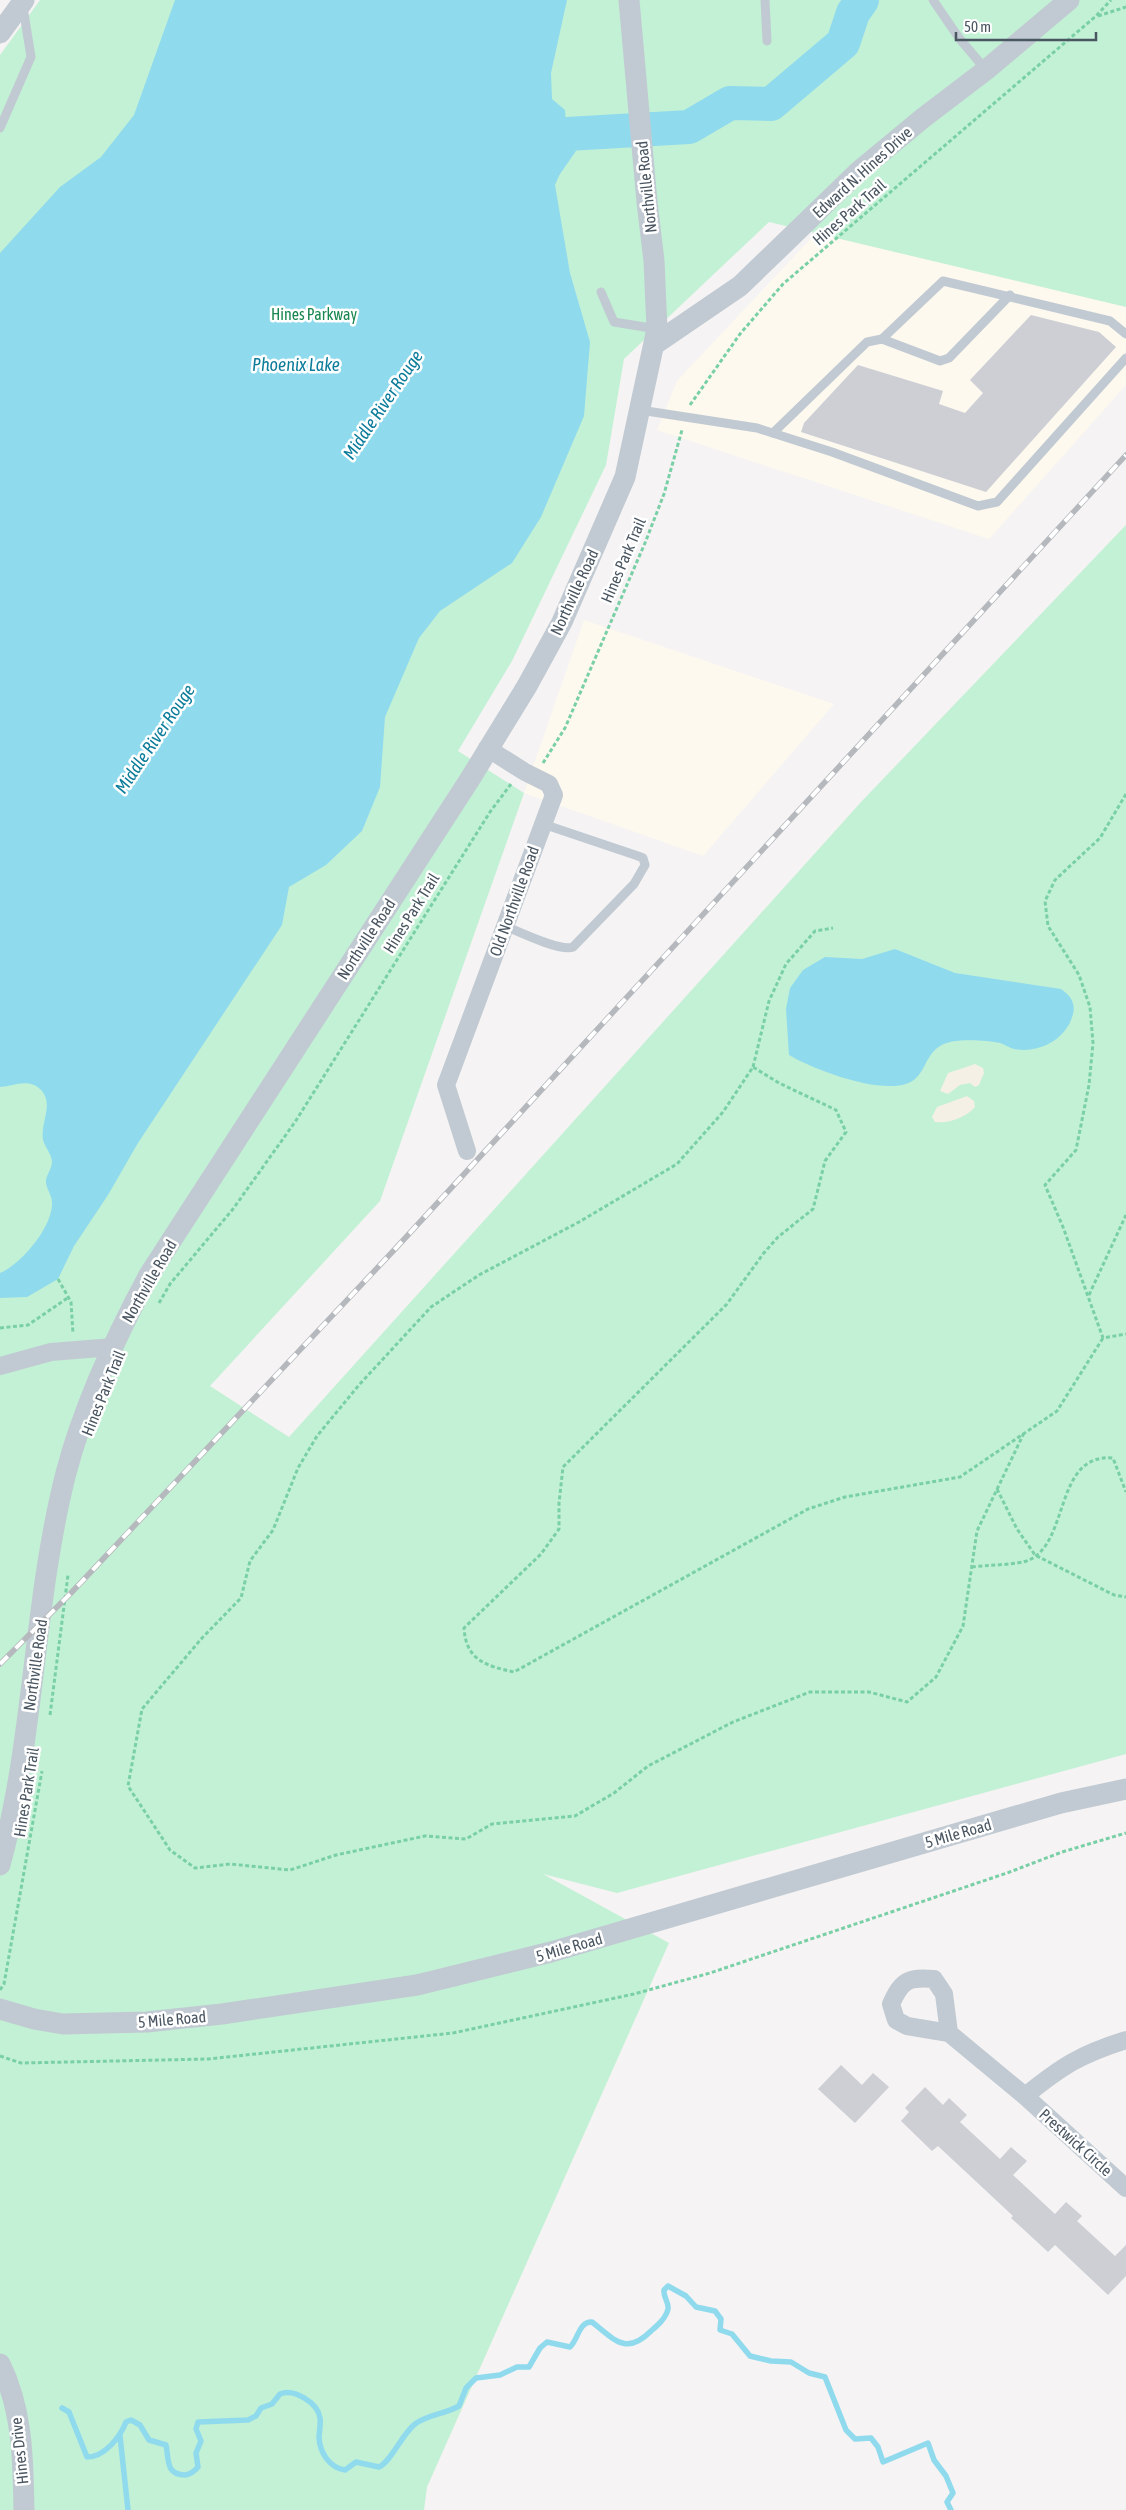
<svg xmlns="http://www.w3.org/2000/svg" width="1126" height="2510" viewBox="0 0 1126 2510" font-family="'Asap Condensed',sans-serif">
	<rect width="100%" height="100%" fill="#f5f3f3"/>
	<g fill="#fdf9ef">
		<path d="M816,233L1126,307V385L989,539L657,430L677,381Z"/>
		<path d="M584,620L834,704L703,856L524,793Z"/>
	</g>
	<path fill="#c3f1d5" d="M40,0H1126V307L769,222L624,359L606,465L512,661L458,751L524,793L380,1201L210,1386L289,1437L862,801L1126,525V1754L617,1893L543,1874L669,1943L427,2487L424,2510H0V55Z"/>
	<g fill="#f5f0e5">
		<path d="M975,1064L983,1068L984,1073L979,1085L975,1087L970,1083L960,1085L948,1094L940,1091L948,1073Z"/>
		<path d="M967,1096L974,1101L975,1107C966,1117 949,1124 935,1122L932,1117L937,1107Z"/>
	</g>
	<g fill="#90daee">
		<path d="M175,0H567L551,73L552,99L565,110L568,155L555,185L570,273L590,342L584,416L541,517L512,563L440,611L419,638L385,717L380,787L362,831L326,865L289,887L282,925L138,1143L108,1195L74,1246L58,1279L27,1297L0,1298V1273C21,1264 53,1227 52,1202C52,1195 45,1187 46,1180C47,1174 52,1168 52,1162C52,1155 45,1147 43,1140C40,1123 55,1103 40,1089C28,1078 14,1086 0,1087V253L60,187L101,157L134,115Z"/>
		<path d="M895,949L955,973L1061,989C1070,995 1076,1003 1073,1014C1067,1039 1039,1054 1014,1049C1009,1048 1004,1044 1000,1043C988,1040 961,1039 950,1042C926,1048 928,1068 915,1079C891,1100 812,1069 789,1055L786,1009L790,988L803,970L825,957L862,959Z"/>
	</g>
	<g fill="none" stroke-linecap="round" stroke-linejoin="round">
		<g stroke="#90daee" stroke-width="5.5">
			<path d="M62,2408L69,2412L87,2457C105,2457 120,2437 126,2422L131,2420L140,2425L149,2440L166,2445C169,2458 165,2475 185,2475C191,2474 194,2472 198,2467L196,2453L201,2441L196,2429L198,2422L248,2420L256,2416L261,2408L272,2404L280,2394C294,2388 318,2403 320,2418C321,2425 319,2432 319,2438C320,2453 330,2468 345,2470L356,2462L379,2467C391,2462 402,2434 415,2424C427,2415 445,2414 459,2406L466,2388L476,2378L500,2375L517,2367H529L540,2348L547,2342L570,2347C578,2340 579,2321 592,2322C615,2340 626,2356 651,2331C658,2325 666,2318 668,2309C669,2302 663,2297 664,2290L668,2286L686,2296L696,2307L715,2311L721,2319L720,2330L732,2334L750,2356L771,2361L791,2362L809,2373L825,2377L846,2430L855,2439L871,2438L878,2447L883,2462L928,2443L934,2460L946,2476L953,2493L947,2502L951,2510"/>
			<path d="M120,2436L128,2510"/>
		</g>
		<path stroke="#90daee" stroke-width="34" d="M540,173L567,134L689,127L730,103L771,104L843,43L853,13L862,0"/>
	</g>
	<g fill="#cdcfd5">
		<path d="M1031,315L1099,332L1116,347L986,492L801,432L804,423L858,365L943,391L939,404L965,413L983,393L970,380Z"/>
		<path d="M841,2065L862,2085L873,2073L889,2087L855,2123L818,2089Z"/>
		<path d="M925,2087L943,2105L949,2098L967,2115L960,2122L1000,2159L1011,2147L1027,2161L1013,2175L1055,2214L1066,2202L1082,2216L1077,2221L1115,2256L1126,2245V2276L1108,2295L1055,2245L1048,2252L1011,2218L1013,2216L938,2146L932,2151L901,2121L909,2112L905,2108Z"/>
	</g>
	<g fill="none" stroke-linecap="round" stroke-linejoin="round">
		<g stroke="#7ad0a6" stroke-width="3" stroke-dasharray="4 2.5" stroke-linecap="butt">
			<path d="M1098,16L1126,7"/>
			<path d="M690,405L740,334L783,284L1096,16L1111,0"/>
			<path d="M543,763L565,728L645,543L664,494L682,430"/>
			<path d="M1126,794L1100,838L1055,880L1045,901L1048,926L1079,975L1090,1007L1093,1043L1089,1085L1076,1150L1045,1185L1063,1227L1103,1338L1126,1334"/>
			<path d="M753,1067L769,1001L786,964L815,931L833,928"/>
			<path d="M58,1279L71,1302L73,1334"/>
			<path d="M1089,1295L1126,1215"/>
			<path d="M159,1303L170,1284L233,1209L295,1122L490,812L511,784"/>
			<path d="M0,1328L28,1325L69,1297"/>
			<path d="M1024,1433L977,1531L963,1626L936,1677L907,1702L869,1692H810L733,1722L648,1766L614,1793L575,1816L492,1824L466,1839L425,1836L336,1855L290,1870L230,1864L195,1868L170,1850L128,1786L142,1709L202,1638L241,1598L250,1561L273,1530L298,1468L317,1436L359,1385L431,1307L479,1275L579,1222L677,1164L723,1112L753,1067L779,1083L836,1110L846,1132L825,1161L813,1209L778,1237L763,1254L727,1304L563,1467L559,1503V1529L541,1554L464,1628C466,1661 487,1666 514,1672L808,1509L845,1497L960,1477L1057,1411L1103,1338"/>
			<path d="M997,1489L1017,1529L1035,1555L1114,1595L1126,1597"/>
			<path d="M972,1567C985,1565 1019,1565 1029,1560C1070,1542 1054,1453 1113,1458L1126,1492"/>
			<path d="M50,1715L68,1575"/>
			<path d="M0,1990L4,1984L42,1771"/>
			<path d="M0,2056L21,2063L208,2059L453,2033L634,1994L710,1973L1007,1873L1062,1852L1126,1833"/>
		</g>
		<g stroke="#c1cad2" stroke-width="9">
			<path d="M765,0L767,41"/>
			<path d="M933,0L959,38L986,70"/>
			<path d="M0,128L31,57L23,7"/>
			<path d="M601,292L614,322L657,329"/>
			<path d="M882,339L940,361L949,358L1010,295"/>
			<path d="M640,410L757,428L832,452L978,506L997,502L1126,358"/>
			<path d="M773,433L867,342L882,339L943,281L1110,321L1126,334"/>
			<path d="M505,926C519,932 561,952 573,947L634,884L645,865L643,858L638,856L543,824"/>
		</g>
		<g stroke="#c1cad2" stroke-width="18">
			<path d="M467,1151L446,1085L554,795L549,784L525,772L487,748"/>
			<path d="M0,1366L51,1352L113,1347"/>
			<path d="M949,2033L944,1994L934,1979C908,1977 902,1980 891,2004L896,2020L907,2026L949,2033L1025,2096L1126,2188"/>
			<path d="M1025,2096C1062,2066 1081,2054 1126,2040"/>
		</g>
		<g stroke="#c1cad2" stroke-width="21">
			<path d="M0,33L24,0"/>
			<path d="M655,344L740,286L859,171L923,118L986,70L1069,0"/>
			<path d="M0,1865C35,1737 33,1602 66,1473C84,1404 115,1338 149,1275L470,779L527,686L562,622L625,477L657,329L654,261L647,202L629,0"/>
			<path d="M0,2009L34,2019L63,2024L147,2022L222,2014L417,1985L551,1952L1061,1803L1126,1789"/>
			<path d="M0,2364C23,2410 23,2461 24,2510"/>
		</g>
		<defs>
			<path id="rail" d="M0,1664L71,1593L396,1248L1126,455"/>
		</defs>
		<use href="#rail" stroke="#b5b8bd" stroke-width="5.5"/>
		<use href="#rail" stroke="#fff" stroke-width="4" stroke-dasharray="11" stroke-linecap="butt"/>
	</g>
	<g text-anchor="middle" stroke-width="5" stroke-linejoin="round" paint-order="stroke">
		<g font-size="16" fill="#4a5661" stroke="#fff">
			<text transform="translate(862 172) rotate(-42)" y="6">Edward N. Hines Drive</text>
			<text transform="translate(646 187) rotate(-96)" y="6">Northville Road</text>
			<text transform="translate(849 212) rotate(-41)" y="6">Hines Park Trail</text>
			<text transform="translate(623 560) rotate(-67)" y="6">Hines Park Trail</text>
			<text transform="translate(574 592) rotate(-65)" y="6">Northville Road</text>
			<text transform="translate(514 901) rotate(-70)" y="6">Old Northville Road</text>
			<text transform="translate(411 913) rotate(-58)" y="6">Hines Park Trail</text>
			<text transform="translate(366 939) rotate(-57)" y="6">Northville Road</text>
			<text transform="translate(149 1281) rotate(-60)" y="6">Northville Road</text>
			<text transform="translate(103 1393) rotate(-68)" y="6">Hines Park Trail</text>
			<text transform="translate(35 1665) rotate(-82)" y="6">Northville Road</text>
			<text transform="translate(26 1792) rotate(-81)" y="6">Hines Park Trail</text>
			<text transform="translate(958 1833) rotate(-16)" y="6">5 Mile Road</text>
			<text transform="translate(569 1947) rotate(-16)" y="6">5 Mile Road</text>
			<text transform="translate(172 2019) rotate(-5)" y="6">5 Mile Road</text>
			<text transform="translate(1076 2142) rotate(42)" y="6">Prestwick Circle</text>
			<text transform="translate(19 2451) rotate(-96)" y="6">Hines Drive</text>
		</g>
		<g font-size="16" fill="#17864f" stroke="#fff">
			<text x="314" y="320">Hines Parkway</text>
		</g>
		<g font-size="18" font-style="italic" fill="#0c7c9b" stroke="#fff">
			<text x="296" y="371">Phoenix Lake</text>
			<text transform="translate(383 405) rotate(-56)" y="6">Middle River Rouge</text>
			<text transform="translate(155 739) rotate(-56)" y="6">Middle River Rouge</text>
		</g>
	</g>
	<path d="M956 32v8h140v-8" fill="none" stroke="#4a5661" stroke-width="2.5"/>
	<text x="964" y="32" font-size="15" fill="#4a5661" stroke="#ffffff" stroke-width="4" paint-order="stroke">50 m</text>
</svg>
